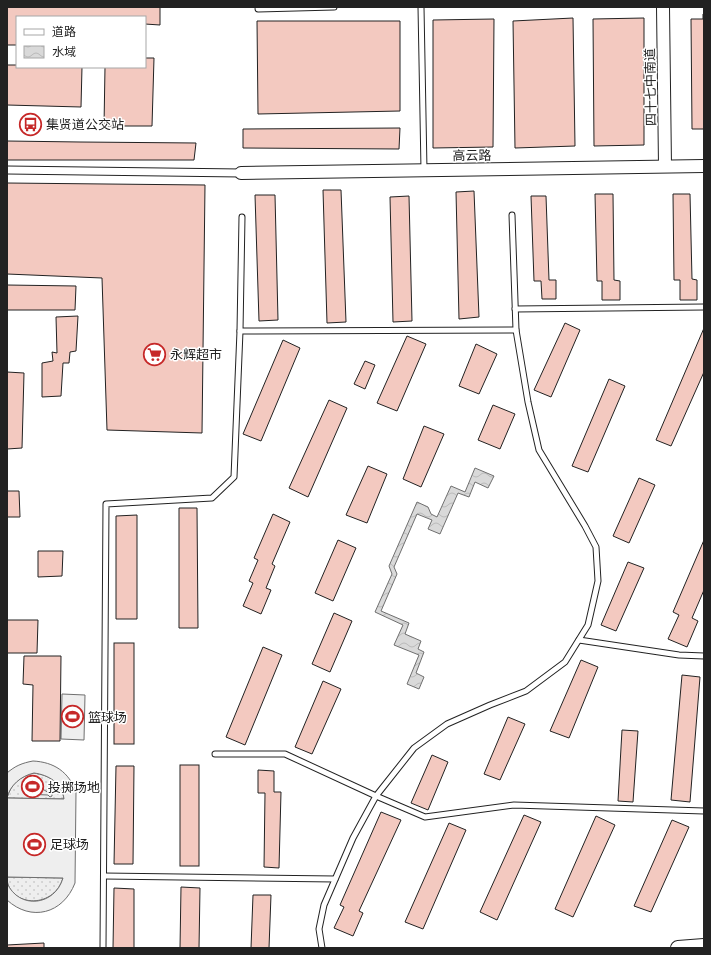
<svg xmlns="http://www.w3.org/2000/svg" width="711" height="955" viewBox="0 0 711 955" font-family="Roboto,'Noto Sans SC',sans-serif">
	<defs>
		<pattern id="grass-dots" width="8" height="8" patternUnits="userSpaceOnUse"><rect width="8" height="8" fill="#eee"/><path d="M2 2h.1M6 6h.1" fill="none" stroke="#ccc" stroke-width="1.8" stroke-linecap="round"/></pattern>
		<pattern id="water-waves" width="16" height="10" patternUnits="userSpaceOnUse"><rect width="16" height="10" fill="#d9d9d9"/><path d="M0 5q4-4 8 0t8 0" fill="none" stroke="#bababa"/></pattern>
	</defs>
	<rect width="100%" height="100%" fill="#fff"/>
	<g fill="url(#grass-dots)" stroke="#6f6f6f">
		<path d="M34,773C49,775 62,783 64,799L7,798C10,785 20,776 34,773Z"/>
		<path d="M7,877L63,878C53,911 7,906 7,877Z"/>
	</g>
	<g fill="#eee" stroke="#6f6f6f" fill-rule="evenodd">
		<path d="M62,694L85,695L84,740L61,739Z"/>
		<path d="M33,761C54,762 69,772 76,792L75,883C63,914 31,922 7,900V883C19,910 55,906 63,878L7,877V773C15,766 22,763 33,761ZM34,773C49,775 62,783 64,799L7,798C10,785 21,776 34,773Z"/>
		<path d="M28,780L49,793H52V796L50,797L48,795L24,794L25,789Z"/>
	</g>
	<path fill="url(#water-waves)" stroke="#6f6f6f" d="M475,468L494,476L488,488L475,482L469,497L458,493L440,534L428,529L432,520L417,514L394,567L397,574L381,611L409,623L405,634L421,641L418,649L424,652L416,673L424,677L419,689L407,684L419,655L394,645L403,625L375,612L392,574L389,566L417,502L428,507L431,514L437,517L451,486L465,492Z"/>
	<g fill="#f3c9c0" stroke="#222">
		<path d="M7,7H160V25L145,24V17H17V45H7Z"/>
		<path d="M703,14H704V129H692L691,19H703Z"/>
		<path d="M573,18L575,146L515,148L513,21Z"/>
		<path d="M644,18V145L594,146L593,19Z"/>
		<path d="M494,19L493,147L433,148V20Z"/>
		<path d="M257,21H400V111L258,114Z"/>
		<path d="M145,58H154L152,126H104L105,67H145Z"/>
		<path d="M7,65H17V67H82L81,107L7,105Z"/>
		<path d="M400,128L399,149L243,148V129Z"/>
		<path d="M7,141L80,142L196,143L194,160H7Z"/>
		<path d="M7,183L205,185L202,433L107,430L102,278L7,274Z"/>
		<path d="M323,190H341L346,322L327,323Z"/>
		<path d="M474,191L479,317L459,319L456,192Z"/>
		<path d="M595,194H613L614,280L620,281V300H602V281H597Z"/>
		<path d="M673,194H690L692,279L697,280V300H680V280H674Z"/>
		<path d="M255,195H275L278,320L259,321Z"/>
		<path d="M409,196L412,321L393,322L390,197Z"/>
		<path d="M531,196H546L549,280H556V299H542L541,281H534Z"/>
		<path d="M7,285L76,286L75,310H7Z"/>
		<path d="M78,316L76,351L70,352L69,363H63L61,396L42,397V363L53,361L52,352L57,353L56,317Z"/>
		<path d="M565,323L580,330L551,397L534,390Z"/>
		<path d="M704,328V372L671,446L656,440Z"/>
		<path d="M407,336L426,344L397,411L377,403Z"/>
		<path d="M283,340L300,348L261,441L243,434Z"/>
		<path d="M476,344L497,354L479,394L459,386Z"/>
		<path d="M365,361L375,365L365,389L354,384Z"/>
		<path d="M7,372L24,373L22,448L7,449Z"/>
		<path d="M609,379L625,386L588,472L572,466Z"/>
		<path d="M329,400L347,408L308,497L289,488Z"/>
		<path d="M493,405L515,414L500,449L478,440Z"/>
		<path d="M424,426L444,434L421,487L403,479Z"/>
		<path d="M368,466L387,474L367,523L346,515Z"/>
		<path d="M639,478L655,485L629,543L613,536Z"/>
		<path d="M7,491H19L20,517H7Z"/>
		<path d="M179,508H197L198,628H179Z"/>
		<path d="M273,514L290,522L272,564L275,566L266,588L271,590L261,614L243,606L253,583L249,581L258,560L254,558Z"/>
		<path d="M137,515V619H116V516Z"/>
		<path d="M338,540L356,548L333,601L315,593Z"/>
		<path d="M704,540V590L692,618L698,621L687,647L668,639L679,615L673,612Z"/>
		<path d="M38,551H63L62,576L38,577Z"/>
		<path d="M628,562L644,568L616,631L601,625Z"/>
		<path d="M334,613L352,621L330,672L312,664Z"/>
		<path d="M7,620H38L37,653H7Z"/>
		<rect x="114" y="643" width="20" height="101"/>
		<path d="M263,647L282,655L245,745L226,737Z"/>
		<path d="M24,656H61L60,741H32L33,685L23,684Z"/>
		<path d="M581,660L598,667L569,738L550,731Z"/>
		<path d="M682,675L700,677L690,802L671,800Z"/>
		<path d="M323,681L341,689L312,754L295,747Z"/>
		<path d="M508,717L525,724L500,780L484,774Z"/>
		<path d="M622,730L638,731L633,802L618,801Z"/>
		<path d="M432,755L448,762L428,810L411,803Z"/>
		<rect x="180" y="765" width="19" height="101"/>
		<path d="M116,766H134L133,864H114Z"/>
		<path d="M258,770L274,771V792H281L279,868L264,867L265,793H258Z"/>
		<path d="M381,812L401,820L359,911L363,913L353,936L334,928L344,907L340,905Z"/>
		<path d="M524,815L541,822L497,920L480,912Z"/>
		<path d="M596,816L615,825L573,917L555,909Z"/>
		<path d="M672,820L689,827L651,912L634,906Z"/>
		<path d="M449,823L466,830L423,929L405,922Z"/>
		<path d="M181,887L200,888L199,948H180Z"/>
		<path d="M114,888L134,889V948H113Z"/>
		<path d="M253,895H271L269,948H251Z"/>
		<path d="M44,943V948H7V945Z"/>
	</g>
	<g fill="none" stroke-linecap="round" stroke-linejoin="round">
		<defs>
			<g id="service">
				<path d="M421,7L424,170"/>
				<path d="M258,9L334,7"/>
				<path d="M515,309L704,307"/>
				<path d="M240,331L516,330"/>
				<path d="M579,640L679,655L704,656"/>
				<path d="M215,754H285L376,796L425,817L514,805L704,811"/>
				<path d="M104,876L335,879"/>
				<path d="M103,948L106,504L212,498L234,477L240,331L242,217"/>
				<path d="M322,948L319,929L324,905L353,838L376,796L414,748L447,724L490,705L526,691L565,662L588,625L598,581L596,547L585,526L539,450L528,402L516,330L512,215"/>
			</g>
			<path id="pedestrian" d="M7,170L241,173"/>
			<g id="tertiary">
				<path d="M663,7L665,166"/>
				<path d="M241,173L704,166"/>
			</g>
			<path id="secondary" d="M678,948L704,946"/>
		</defs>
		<use href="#service" stroke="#222" stroke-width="7"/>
		<use href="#pedestrian" stroke="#222" stroke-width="9"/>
		<use href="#tertiary" stroke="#222" stroke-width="14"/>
		<use href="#secondary" stroke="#222" stroke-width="16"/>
		<use href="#service" stroke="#fff" stroke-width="5"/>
		<use href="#pedestrian" stroke="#fff" stroke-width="7"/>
		<use href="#tertiary" stroke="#fff" stroke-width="12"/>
		<use href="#secondary" stroke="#fff" stroke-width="14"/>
	</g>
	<defs>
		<symbol id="bus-ring" viewBox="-11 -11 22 22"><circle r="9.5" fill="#fff" stroke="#c62828" stroke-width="1.5"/><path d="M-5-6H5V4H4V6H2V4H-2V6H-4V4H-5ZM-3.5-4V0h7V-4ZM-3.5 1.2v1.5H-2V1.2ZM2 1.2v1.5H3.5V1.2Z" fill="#c62828"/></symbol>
		<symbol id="supermarket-ring" viewBox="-11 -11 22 22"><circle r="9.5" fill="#fff" stroke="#c62828" stroke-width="1.5"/><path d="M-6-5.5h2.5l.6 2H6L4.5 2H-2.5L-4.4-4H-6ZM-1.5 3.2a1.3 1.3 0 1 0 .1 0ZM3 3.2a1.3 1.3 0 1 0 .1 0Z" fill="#c62828"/></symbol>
		<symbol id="stadium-ring" viewBox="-11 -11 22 22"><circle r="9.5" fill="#fff" stroke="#c62828" stroke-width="1.5"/><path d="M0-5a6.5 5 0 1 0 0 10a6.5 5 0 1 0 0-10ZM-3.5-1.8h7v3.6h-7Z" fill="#c62828"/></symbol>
	</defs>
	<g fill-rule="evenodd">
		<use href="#bus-ring" x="18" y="112" width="25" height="25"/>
		<use href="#supermarket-ring" x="142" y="342" width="25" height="25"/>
		<use href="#stadium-ring" x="60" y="704" width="25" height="25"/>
		<use href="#stadium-ring" x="20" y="774" width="25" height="25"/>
		<use href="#stadium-ring" x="22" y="832" width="25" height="25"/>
	</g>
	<g text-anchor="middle" stroke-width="3" stroke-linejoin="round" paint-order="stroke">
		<g font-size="13" fill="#222" stroke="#fff">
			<text transform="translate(650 87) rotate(-91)" y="5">四十七中南道</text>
			<text transform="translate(472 155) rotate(-1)" y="5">高云路</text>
		</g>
		<g font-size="13" fill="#222" stroke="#fff" text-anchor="start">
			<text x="46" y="129">集贤道公交站</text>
			<text x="170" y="359">永辉超市</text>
			<text x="88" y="722">篮球场</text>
			<text x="48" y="792">投掷场地</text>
			<text x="50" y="849">足球场</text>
		</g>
	</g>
	<rect width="711" height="955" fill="none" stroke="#222222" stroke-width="16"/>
	<rect x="16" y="16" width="130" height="52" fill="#ffffff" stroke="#a7a7a7"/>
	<rect x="24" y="29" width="20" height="6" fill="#ffffff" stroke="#a7a7a7"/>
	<text x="52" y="36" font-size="12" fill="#222222">道路</text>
	<rect x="24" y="46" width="20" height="12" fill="url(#water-waves)" stroke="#a7a7a7"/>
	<text x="52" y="56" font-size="12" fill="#222222">水域</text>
</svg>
